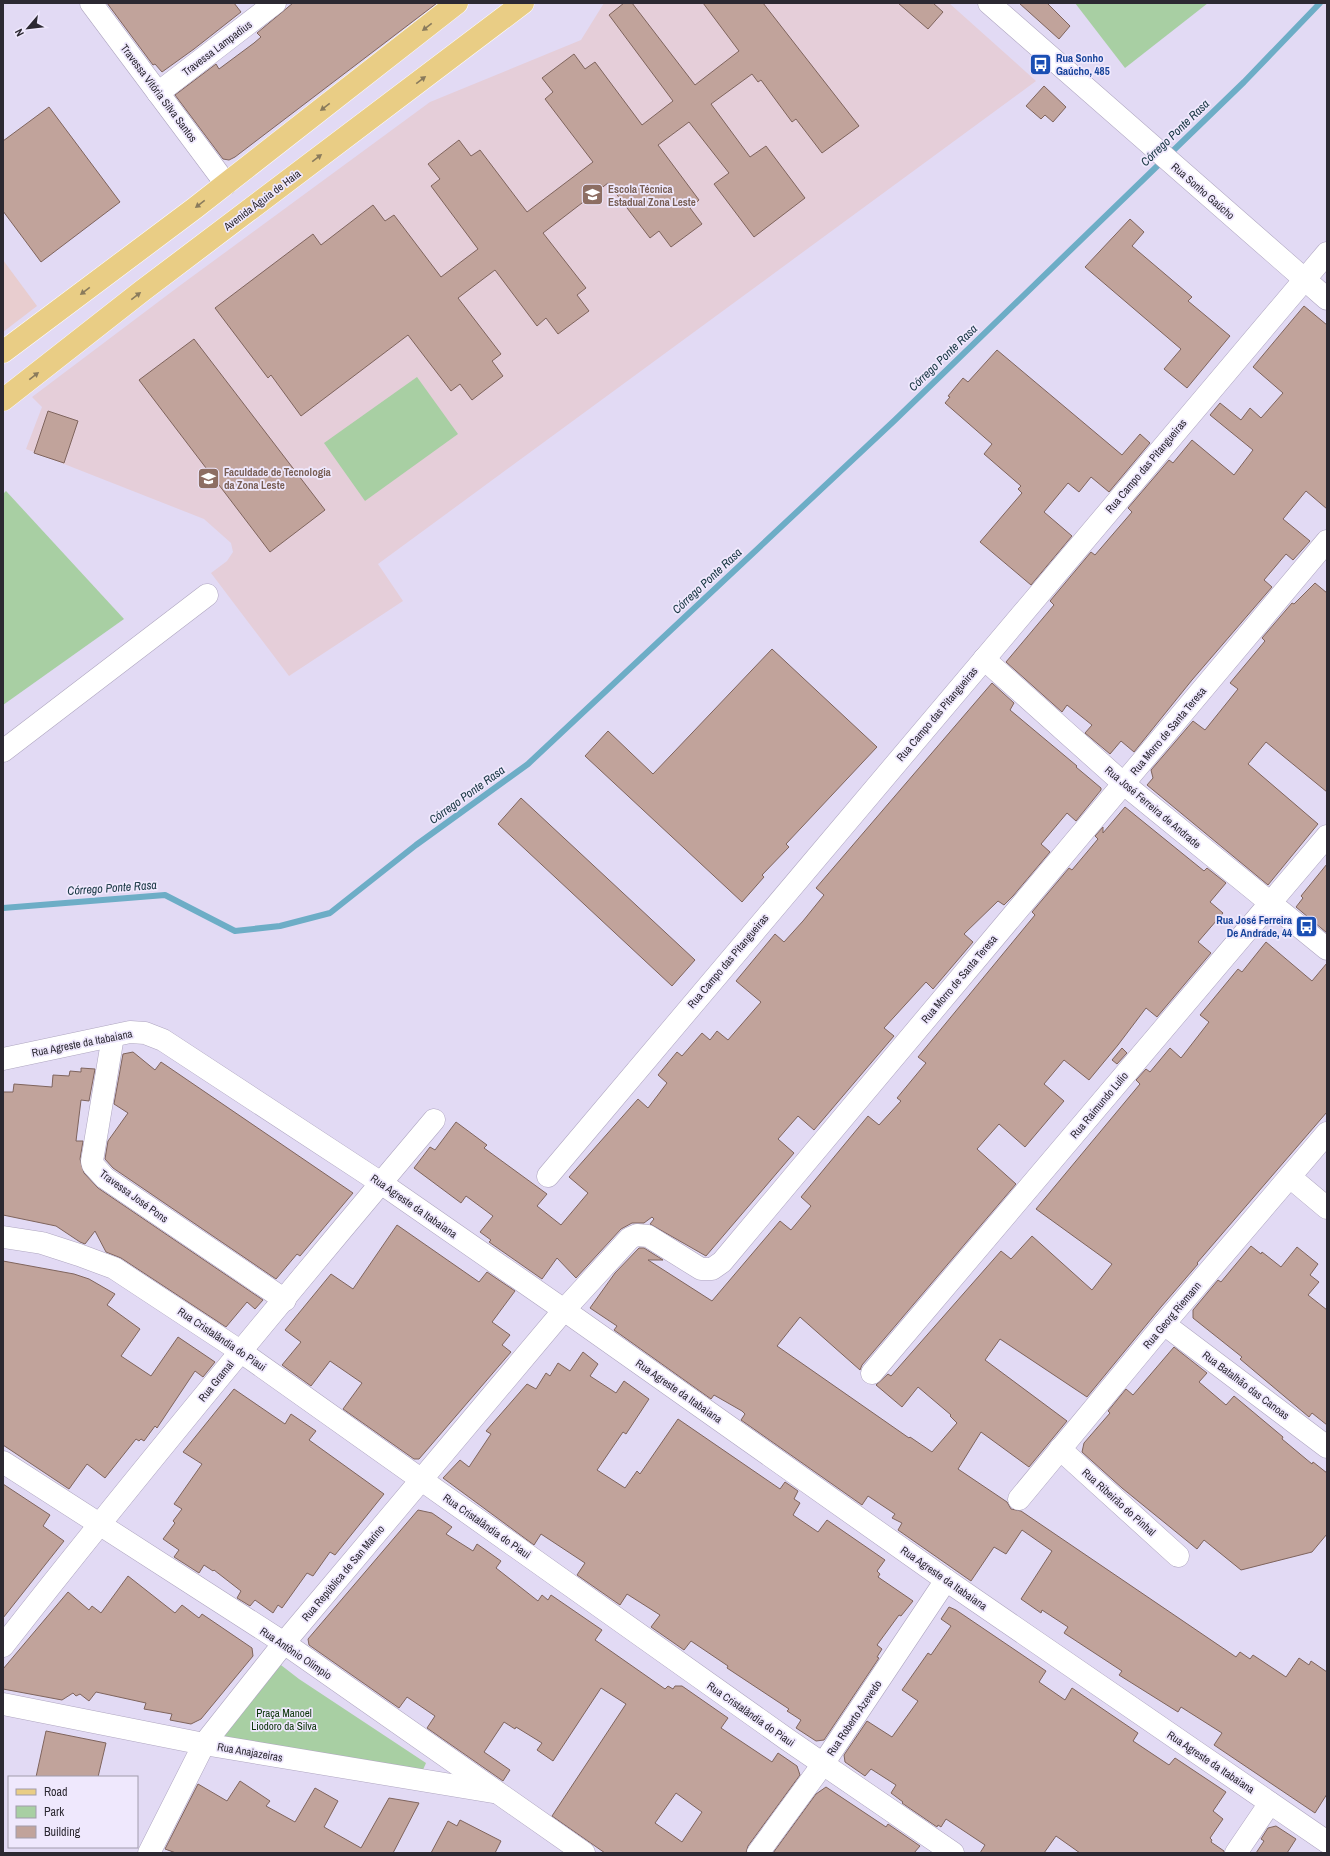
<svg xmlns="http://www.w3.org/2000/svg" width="1330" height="1856" viewBox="0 0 1330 1856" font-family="'Archivo Narrow',sans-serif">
	<rect width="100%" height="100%" fill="#e2daf4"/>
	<path fill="#e8cdcf" d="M3,260L37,306L3,332Z"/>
	<path fill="#e5ced9" d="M604,3H949L1036,81L378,564L403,601L289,676L211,573L227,561L233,552L231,543L204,519L26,449L42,407L32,397L178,287L430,102L581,40Z"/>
	<g fill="#a8cfa3">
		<path d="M1075,3H1208L1125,68Z"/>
		<path d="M417,377L458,434L365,501L324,443Z"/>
		<path d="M6,491L124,619L3,705V494Z"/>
		<path d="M277,1662L299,1679L426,1763L418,1781L204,1751Z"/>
	</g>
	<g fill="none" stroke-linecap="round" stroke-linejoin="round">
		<path stroke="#6dadc6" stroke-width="6" d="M3,908L165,895L235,931L280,926L330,913L416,845L528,764L895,420L1244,82L1320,3"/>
	</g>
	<g fill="#c1a39b" stroke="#7f645d" fill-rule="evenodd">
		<path d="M107,3H234L241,12L194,49L162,72L155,64L153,65Z"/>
		<path d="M293,3H437L235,157L229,160L223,159L175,95L216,64L219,69L254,43L261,37L257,33Z"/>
		<path d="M624,3H632L695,85L739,51L703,3H763L859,126L822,153L796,119L792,122L761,80L758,82L752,74L711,104L750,157L766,146L805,198L754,237L714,184L729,173L689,122L658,145L699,200L690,208L702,224L671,247L659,231L650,238L608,183L543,233L586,288L577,295L589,311L558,334L546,318L537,326L495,270L458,298L501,354L492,361L503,376L472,400L460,384L451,391L408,335L301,416L271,375L268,378L215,308L313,234L321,245L373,205L385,221L394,215L441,277L478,249L431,186L440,179L428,164L459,140L471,156L480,150L527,212L593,162L545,99L553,92L542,78L574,54L585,69L595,62L642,125L673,101L609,15Z"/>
		<path d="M898,3H933L943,12L928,29Z"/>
		<path d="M1019,3H1047L1070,26L1059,39Z"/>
		<path d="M1044,86L1066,107L1053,122L1045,115L1041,119L1026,106Z"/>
		<path d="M49,107L120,202L41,262L3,211V141Z"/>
		<path d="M1130,219L1144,232L1132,246L1192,297L1188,301L1230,336L1187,388L1164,369L1181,349L1085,267Z"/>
		<path d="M1304,306L1327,325V509L1306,491L1283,519L1310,541L1293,560L1286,554L1264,580L1272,587L1192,680L1134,752L1121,741L1110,754L1085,733L1092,725L1067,705L1062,712L1006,662L1054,605L1050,601L1091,552L1095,555L1132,512L1128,508L1169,460L1173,463L1192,440L1234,475L1253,450L1210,415L1220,403L1241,420L1250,408L1261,418L1283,393L1253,367Z"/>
		<path d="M194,339L325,510L270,552L139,380Z"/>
		<path d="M997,350L1122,455L1140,434L1150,443L1109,492L1091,477L1079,492L1068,483L1044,512L1072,536L1031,585L980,542L1022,493L1018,489L1021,486L984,454L992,444L945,403L950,397L948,396L963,378L968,382Z"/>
		<path d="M48,411L78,421L64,463L34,453Z"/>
		<path d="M1315,583L1327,593V792L1266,742L1248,764L1318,824L1268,885L1147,785L1153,778L1151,770L1193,721L1205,730L1238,689L1230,683L1265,641L1262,638L1292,603L1294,604Z"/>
		<path d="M772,649L877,747L786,844L789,847L762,875L764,877L742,902L585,756L608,731L653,774Z"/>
		<path d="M992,683L1014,703L1010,710L1077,766L1076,767L1101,788V790L1076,821L1067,813L1041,844L1050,852L1013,896L1004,905L998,901L964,934L973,942L933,989L926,982L884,1028L894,1036L814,1130L798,1116L778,1139L794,1153L706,1256L650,1224L654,1219L652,1217L644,1223H632L621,1229L576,1278L557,1258L542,1279L489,1242L491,1240L480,1232L493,1216L466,1196L461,1203L414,1168L430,1147L435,1150L456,1122L487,1145L484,1148L547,1194L537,1206L561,1225L588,1193L569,1177L638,1099L648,1108L667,1083L658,1075L677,1052L682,1056L702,1033L710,1040L717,1031L728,1040L761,1002L736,981L775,934L784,942L803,921L824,895L816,888Z"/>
		<path d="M521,798L695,960L672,986L498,824Z"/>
		<path d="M1125,807L1204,871L1207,868L1226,883L1210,902L1223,913L1198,942L1211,953L1157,1017L1146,1008L1118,1045L1089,1080L1064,1060L1044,1084L1064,1101L1025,1147L999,1124L977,1149L1016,1184L862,1365L860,1370L800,1317L777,1346L909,1438L910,1437L932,1452L957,1423L950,1416L951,1415L918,1387L902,1407L876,1385L888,1374L891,1376L1001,1251L1011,1259L1032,1236L1092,1290L1112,1264L1036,1209L1140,1084L1136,1080L1146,1069L1150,1072L1170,1048L1181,1058L1209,1022L1200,1015L1238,969L1242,972L1266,942L1312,981L1327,963V1112L1197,1263L1198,1264L1161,1307L1087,1397L1000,1339L985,1360L1067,1421L1029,1467L981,1432L958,1469L1007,1502L1011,1509L1021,1511L1236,1657L1240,1652L1250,1659L1253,1655L1286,1677L1299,1658L1309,1665L1311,1661L1327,1672V1794L1315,1813L1214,1745L1222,1733L1181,1707L1178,1712L1119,1675L1122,1671L1064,1633L1068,1627L1042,1610L1041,1613L1021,1599L1052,1551L1022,1530L1006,1554L994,1547L971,1581L898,1530L902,1523L892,1518L895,1514L868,1496L862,1505L741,1420L745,1414L742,1411L714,1395L711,1399L614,1330L617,1326L590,1308L615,1273L639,1248H644L663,1260H648L712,1301L780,1221L791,1230L811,1206L801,1197L868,1116L879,1125L901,1101L897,1098L926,1063L918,1057L1035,915L1032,912L1069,868L1072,870L1098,839L1095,836L1103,827V833Z"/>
		<path d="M1327,864V933L1296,907L1303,898L1301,896Z"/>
		<path d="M1122,1048L1127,1053L1117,1064L1112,1060Z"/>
		<path d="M133,1052L155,1070L161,1062L353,1193L300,1256L297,1254L276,1279L113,1168L105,1159L108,1141L128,1113L114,1104L123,1054Z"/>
		<path d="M81,1068L95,1069L89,1101L81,1100L76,1141H83L80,1159L84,1173L98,1188L263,1300L255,1309L247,1302L226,1327L121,1258L106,1252L95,1231L85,1244L80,1242L56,1226L3,1215V1092H13L14,1084L52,1087L53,1075L69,1076L70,1071L81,1072Z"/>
		<path d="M397,1225L479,1282L487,1272L515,1291L492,1322L510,1335L502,1345L511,1352L419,1459H414L343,1409L362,1383L330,1361L311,1386L282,1365L301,1342L285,1330L331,1274L353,1289Z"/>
		<path d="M1251,1246L1261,1254L1262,1252L1281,1267L1297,1247L1318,1264L1310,1275L1319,1282L1308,1295L1327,1310V1425L1312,1413L1309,1417L1240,1359L1242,1357L1193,1318V1310L1218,1280L1221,1282Z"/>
		<path d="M3,1261L74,1274L89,1279L115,1294L107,1305L140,1329L121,1356L151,1376L178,1337L215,1362L203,1377L195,1371L157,1428L155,1426L144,1441L141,1439L139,1441L136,1439L105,1478L87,1464L69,1489L3,1445Z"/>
		<path d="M1174,1347L1207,1373L1199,1382L1226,1405L1234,1396L1283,1437L1282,1439L1312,1464L1313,1462L1327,1473V1534L1312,1552L1241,1570L1204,1540L1197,1549L1122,1488L1082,1452L1084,1443L1110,1413L1108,1411L1126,1389L1133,1395Z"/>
		<path d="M583,1352L598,1364L590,1376L616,1393L624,1381L649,1399L626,1434L623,1432L597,1470L625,1488L637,1471L640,1474L678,1419L780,1489L785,1482L798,1491L794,1499L800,1503L793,1515L818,1532L827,1520L885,1560L877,1571L880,1574L878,1577L913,1601L901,1616L899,1615L877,1645L882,1649L877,1657L879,1658L824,1740L816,1741L796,1728L801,1720L787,1711L789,1709L727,1668L728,1666L691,1641L684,1650L651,1627L660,1615L627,1594L620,1605L577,1575L585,1563L541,1534L534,1545L443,1478L460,1460L469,1467L491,1434L486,1431L527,1384L536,1389L546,1373L550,1376L558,1363L570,1371Z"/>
		<path d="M234,1389L285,1424L291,1414L316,1431L309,1440L384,1494L335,1555L330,1552L313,1576L307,1573L282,1608L278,1605L273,1613L255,1600L250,1606L237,1598L241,1591L214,1570L213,1571L204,1565L199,1573L174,1557L179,1550L163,1539L175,1523L173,1521L182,1509L174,1504L202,1464L183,1452Z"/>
		<path d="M3,1484L50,1515L43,1526L64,1541L3,1618Z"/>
		<path d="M418,1510L432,1513L452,1527L446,1534L473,1551L477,1544L501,1561L496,1568L538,1601L542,1595L548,1600L551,1595L602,1630L595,1640L665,1689L668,1686L673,1689L675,1686H682L728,1718L721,1728L772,1762L778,1753L797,1766L800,1775L748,1846L746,1853H605L552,1816L626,1704L601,1688L553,1761L537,1750L542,1743L516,1727L515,1729L504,1722L484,1752L510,1770L503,1781L427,1728L435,1716L407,1697L399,1708L309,1645L308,1639ZM676,1793L702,1812L682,1842L655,1823Z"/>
		<path d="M128,1576L175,1613L182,1605L199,1618L202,1614L252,1648L253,1656L201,1719L191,1724L170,1720L172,1714L144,1709L146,1703L96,1692L89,1701L80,1694L76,1696L73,1693L62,1700L3,1689V1669L68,1592L89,1610L92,1606L101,1613Z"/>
		<path d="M949,1607L956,1610L1046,1671L1039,1682L1065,1700L1072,1688L1138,1733L1133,1741L1169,1765L1175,1758L1226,1792L1213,1811L1223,1819L1210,1838L1212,1840L1211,1842L1224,1851V1853H1080L1056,1836L1044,1853H980L985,1845L946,1819L941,1827L938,1825L937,1827L902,1803L903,1802L891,1793L896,1785L871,1769L865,1776L845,1762L844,1755L867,1721L892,1737L918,1701L902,1690L928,1653L931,1655L951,1626L941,1619Z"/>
		<path d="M46,1731L106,1743L98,1777H36Z"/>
		<path d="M240,1781L270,1801L266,1806L295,1822L315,1788L338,1801L324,1827L361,1848L389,1798L419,1803L393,1853H176L165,1849L198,1784L227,1801Z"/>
		<path d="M826,1787L886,1827L888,1824L920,1846L914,1853H773L816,1794Z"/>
		<path d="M460,1820L501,1841L495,1853H431L448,1821L457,1826Z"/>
		<path d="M1276,1826L1296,1839L1287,1853H1256L1264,1841L1261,1839L1268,1828Z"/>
	</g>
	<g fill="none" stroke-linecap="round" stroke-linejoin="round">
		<defs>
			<g id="minor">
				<path d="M91,3L226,184"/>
				<path d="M989,3L1327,299"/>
				<path d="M158,93L275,3"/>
				<path d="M984,659L1124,784L1327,949"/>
				<path d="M3,751L207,595"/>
				<path d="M113,1036L92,1161L93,1165L105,1178L285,1300"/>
				<path d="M3,1059L130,1032L145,1033L163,1040L381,1183L564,1310L946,1580L1327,1842"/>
				<path d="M548,1176L1327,253"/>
				<path d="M1290,1177L1327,1208"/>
				<path d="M3,1237L42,1243L79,1255L114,1268L240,1351L788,1740L953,1853"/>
				<path d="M1164,1324L1327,1447"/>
				<path d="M872,1373L1327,836"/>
				<path d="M1060,1449L1178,1556"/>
				<path d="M3,1462L284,1643L584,1853"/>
				<path d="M1019,1499L1164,1324L1327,1133"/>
				<path d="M3,1646C143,1467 288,1293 434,1120"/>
				<path d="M3,1704L204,1744L493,1792"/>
				<path d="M149,1853L204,1744L284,1643L564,1310L630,1238L637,1235L648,1236L701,1269H712L722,1262L1327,541"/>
				<path d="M758,1853L823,1764L946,1580"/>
				<path d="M1236,1853L1270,1803"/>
			</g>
			<g id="major">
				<path d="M3,352L195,208L457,3"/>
				<path d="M3,400L142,291L523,3"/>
			</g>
		</defs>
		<use href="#minor" stroke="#afa6c0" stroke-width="23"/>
		<use href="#major" stroke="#fff" stroke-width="23"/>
		<use href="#minor" stroke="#fff" stroke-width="22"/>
		<use href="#major" stroke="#e9cd85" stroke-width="22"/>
	</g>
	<defs><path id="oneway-solid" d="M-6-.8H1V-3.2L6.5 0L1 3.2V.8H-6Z"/></defs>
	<g fill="#8a7b5c">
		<use href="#oneway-solid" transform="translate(427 27) rotate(142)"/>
		<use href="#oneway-solid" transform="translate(421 80) rotate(-37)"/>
		<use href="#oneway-solid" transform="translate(325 107) rotate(142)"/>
		<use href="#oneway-solid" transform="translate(317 158) rotate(-37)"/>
		<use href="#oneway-solid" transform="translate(200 204) rotate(142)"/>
		<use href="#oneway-solid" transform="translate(85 291) rotate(143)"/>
		<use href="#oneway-solid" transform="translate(136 296) rotate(-38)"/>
		<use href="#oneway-solid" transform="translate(34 376) rotate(-38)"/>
	</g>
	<defs>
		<symbol id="bus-square" viewBox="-11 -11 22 22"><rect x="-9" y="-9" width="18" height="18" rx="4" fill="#1a4fb4" stroke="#efe8fd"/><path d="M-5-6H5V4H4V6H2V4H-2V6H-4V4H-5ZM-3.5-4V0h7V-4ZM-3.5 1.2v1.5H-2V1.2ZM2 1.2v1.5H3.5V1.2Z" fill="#fff"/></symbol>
		<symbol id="university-square" viewBox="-11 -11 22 22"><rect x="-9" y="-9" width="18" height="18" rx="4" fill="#8d6e63" stroke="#efe8fd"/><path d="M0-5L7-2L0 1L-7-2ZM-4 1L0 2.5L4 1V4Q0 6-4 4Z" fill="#fff"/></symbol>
	</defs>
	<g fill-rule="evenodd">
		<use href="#bus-square" x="1028" y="52" width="25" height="25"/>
		<use href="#university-square" x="580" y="182" width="25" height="25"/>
		<use href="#university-square" x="196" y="466" width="25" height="25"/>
		<use href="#bus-square" x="1294" y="914" width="25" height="25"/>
	</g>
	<g text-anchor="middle" stroke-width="3.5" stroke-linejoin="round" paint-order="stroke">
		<g font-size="11" fill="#2c2932" stroke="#efe8fd">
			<text transform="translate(217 48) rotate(-37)" y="4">Travessa Lampadius</text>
			<text transform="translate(159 93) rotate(53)" y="4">Travessa Vitória Silva Santos</text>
			<text transform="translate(1203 191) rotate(41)" y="4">Rua Sonho Gaúcho</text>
			<text transform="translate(262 200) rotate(-37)" y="4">Avenida Águia de Haia</text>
			<text transform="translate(1146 466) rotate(-50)" y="4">Rua Campo das Pitangueiras</text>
			<text transform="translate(937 714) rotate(-50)" y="4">Rua Campo das Pitangueiras</text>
			<text transform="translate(1168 731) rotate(-50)" y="4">Rua Morro de Santa Teresa</text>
			<text transform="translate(1153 807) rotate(40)" y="4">Rua José Ferreira de Andrade</text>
			<text transform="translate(728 961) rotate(-50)" y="4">Rua Campo das Pitangueiras</text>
			<text transform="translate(959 979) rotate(-50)" y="4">Rua Morro de Santa Teresa</text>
			<text transform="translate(82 1043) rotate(-11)" y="4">Rua Agreste da Itabaiana</text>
			<text transform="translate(1099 1105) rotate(-50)" y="4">Rua Raimundo Lulio</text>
			<text transform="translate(134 1196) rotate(36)" y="4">Travessa José Pons</text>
			<text transform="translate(414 1206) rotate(35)" y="4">Rua Agreste da Itabaiana</text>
			<text transform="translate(1172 1315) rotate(-50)" y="4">Rua Georg Riemann</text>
			<text transform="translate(222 1339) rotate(34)" y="4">Rua Cristalândia do Piaui</text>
			<text transform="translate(216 1381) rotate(-51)" y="4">Rua Gramal</text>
			<text transform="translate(1246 1385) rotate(37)" y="4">Rua Batalhão das Canoas</text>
			<text transform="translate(679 1391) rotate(35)" y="4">Rua Agreste da Itabaiana</text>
			<text transform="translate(1119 1502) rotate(42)" y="4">Rua Ribeirão do Pinhal</text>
			<text transform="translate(487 1526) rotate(35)" y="4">Rua Cristalândia do Piaui</text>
			<text transform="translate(343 1573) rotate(-50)" y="4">Rua República de San Marino</text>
			<text transform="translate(944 1578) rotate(35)" y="4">Rua Agreste da Itabaiana</text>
			<text transform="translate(296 1653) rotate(34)" y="4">Rua Antônio Olímpio</text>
			<text transform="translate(751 1714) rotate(35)" y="4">Rua Cristalândia do Piaui</text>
			<text transform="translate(854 1718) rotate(-56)" y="4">Rua Roberto Azevedo</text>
			<text transform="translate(250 1752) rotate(10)" y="4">Rua Anajazeiras</text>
			<text transform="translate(1211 1762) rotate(34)" y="4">Rua Agreste da Itabaiana</text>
		</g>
		<g font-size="11" font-weight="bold" fill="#164399" stroke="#efe8fd" text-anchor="start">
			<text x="1056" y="62">Rua Sonho<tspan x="1056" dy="13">Gaúcho, 485</tspan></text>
			<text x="1292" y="924" text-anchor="end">Rua José Ferreira<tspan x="1292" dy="13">De Andrade, 44</tspan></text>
		</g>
		<g font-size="11" font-weight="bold" fill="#785e54" stroke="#efe8fd" text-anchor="start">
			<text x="608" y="193">Escola Técnica<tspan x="608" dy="13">Estadual Zona Leste</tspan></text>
			<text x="224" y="476">Faculdade de Tecnologia<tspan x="224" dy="13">da Zona Leste</tspan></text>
		</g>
		<g font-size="11" fill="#0a3307" stroke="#efe8fd">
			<text x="284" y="1717">Praça Manoel<tspan x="284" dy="13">Liodoro da Silva</tspan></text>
		</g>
		<g font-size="12" font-style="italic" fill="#153440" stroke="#efe8fd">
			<text transform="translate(1175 133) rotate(-44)" y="4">Córrego Ponte Rasa</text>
			<text transform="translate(943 358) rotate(-44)" y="4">Córrego Ponte Rasa</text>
			<text transform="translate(707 581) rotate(-43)" y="4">Córrego Ponte Rasa</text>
			<text transform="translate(467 795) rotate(-36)" y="4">Córrego Ponte Rasa</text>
			<text transform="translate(112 888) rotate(-4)" y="4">Córrego Ponte Rasa</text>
		</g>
	</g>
	<rect width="1330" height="1856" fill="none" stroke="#2c2932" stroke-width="8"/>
	<rect x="8" y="1776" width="130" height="72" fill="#efe8fd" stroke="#a19cac"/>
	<rect x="16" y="1789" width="20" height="6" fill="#e9cd85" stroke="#a19cac"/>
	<text x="44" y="1796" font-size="12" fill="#2c2932">Road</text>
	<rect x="16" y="1806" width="20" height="12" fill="#a8cfa3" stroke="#a19cac"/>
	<text x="44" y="1816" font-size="12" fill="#2c2932">Park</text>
	<rect x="16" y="1826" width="20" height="12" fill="#c1a39b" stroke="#a19cac"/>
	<text x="44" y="1836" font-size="12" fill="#2c2932">Building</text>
	<g transform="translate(28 28) rotate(242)" stroke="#efe8fd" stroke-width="3" paint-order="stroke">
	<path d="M0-3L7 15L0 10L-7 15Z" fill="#2c2932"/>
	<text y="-6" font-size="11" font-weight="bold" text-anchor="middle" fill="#2c2932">N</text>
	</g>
</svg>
